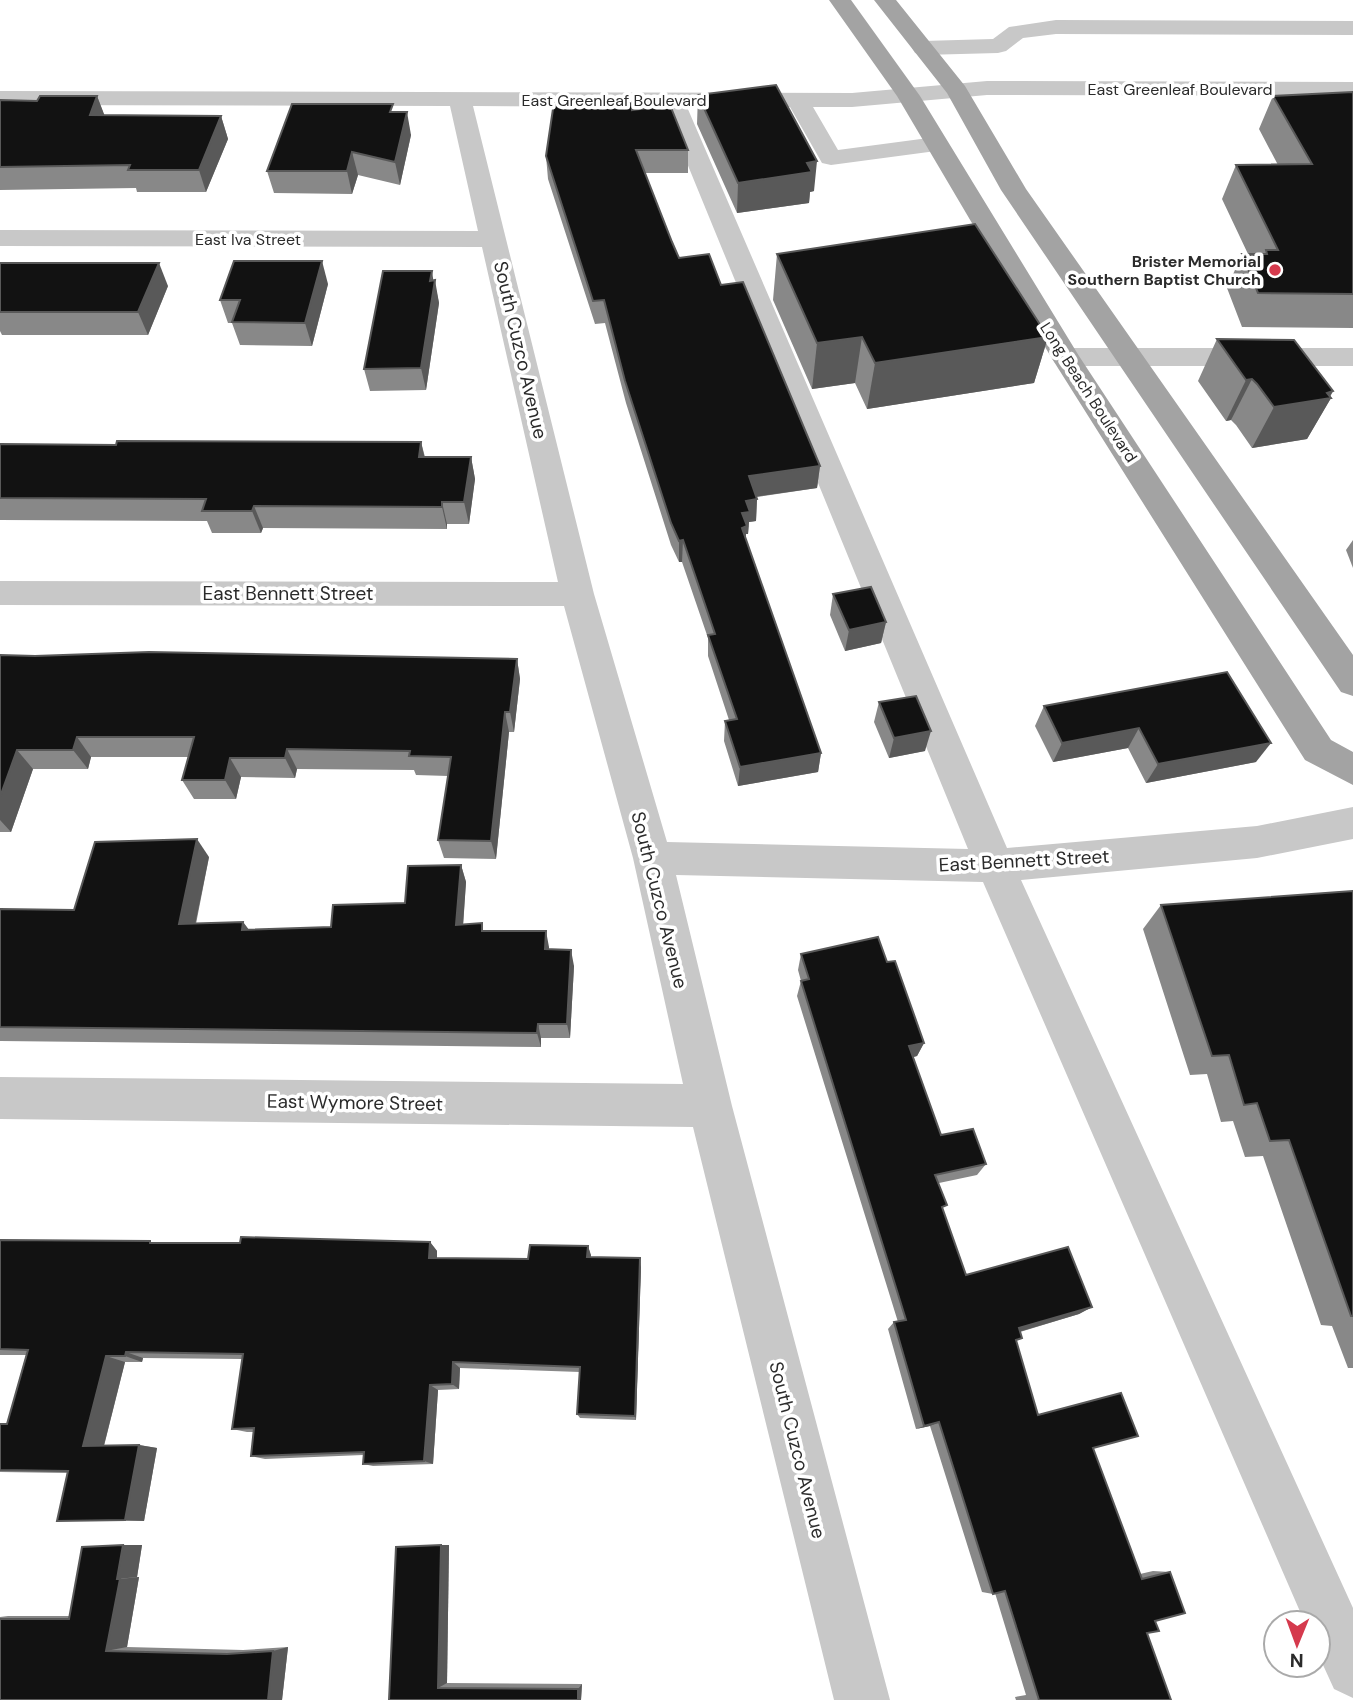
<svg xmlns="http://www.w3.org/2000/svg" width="1353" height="1700" viewBox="0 0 1353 1700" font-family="'DM Sans',sans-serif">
	<rect width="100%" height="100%" fill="#fff"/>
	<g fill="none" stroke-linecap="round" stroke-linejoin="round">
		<g fill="#c8c8c8" fill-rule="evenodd">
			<path d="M1056,20L1353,21V35L1056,34L1023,38L1006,51L998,53L923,55L915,53L912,48L915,43L923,41L993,39L1009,27Z"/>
			<path d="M987,81L1353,82V96L987,95L852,107H813L838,150L936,137L945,139L948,144L945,149L936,151L831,165L822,163L790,107H687L1007,848L1257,826L1353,807V839L1257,858L1021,880L1353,1608V1698L1334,1689L1318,1654V1623H1305L983,882L676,875L732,1106L890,1700H834L693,1127L0,1119V1077L683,1084L633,858L564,606L0,605V581L558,582L482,247L0,246V230L478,231L450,106L0,105V91L852,93ZM473,106L664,107L968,849L667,842L594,594Z"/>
			<path d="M1065,348H1353V366H1065L1055,363L1051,357L1055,351Z"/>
		</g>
		<g fill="#a3a3a3" fill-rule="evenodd">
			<path d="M829,0H851L920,96L1079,356L1331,740L1353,752V785L1305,760L1051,357L897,96Z"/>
			<path d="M874,0H896L965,86L1026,189L1353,655V696L1341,692L1001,190L947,93Z"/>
		</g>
	</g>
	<g fill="#888">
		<path d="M1353,92V328L1242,327L1227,288L1242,254H1248L1222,199L1236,165H1278L1259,129L1273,96Z"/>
		<path d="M698,95L814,191L810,192L809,203L737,213L697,124Z"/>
		<path d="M97,96L104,115L221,116L228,139L206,192H137L136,188L0,190V100L37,101Z"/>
		<path d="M633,110L688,150V173H645L672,242L679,258L721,285L820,466L817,488L757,497L756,521L749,522L748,534H746V539L821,753L818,772L738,786L724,741L725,721L729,720L708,656V638L682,562H679L671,545L626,403L605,323L595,324L548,179L546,156Z"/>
		<path d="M394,112L411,135L400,185L358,175L352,194L274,193L267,171Z"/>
		<path d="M777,254L1048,337L1034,383L867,409L855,383L812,389L773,300Z"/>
		<path d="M0,263L168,286L148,335H2L0,331Z"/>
		<path d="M434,280L439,303L426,390L370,391L364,369Z"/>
		<path d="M328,284L312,346L240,345L232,323H228L220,300Z"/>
		<path d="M1217,339L1333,391L1330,397L1331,398L1307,439L1252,448L1236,425L1231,420L1226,421L1198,381Z"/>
		<path d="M421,442L425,457H471L475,479L469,524H447V529L263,528L261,533H212L207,521L0,520V444L116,445Z"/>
		<path d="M1353,540V568L1346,550Z"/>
		<path d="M833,594L886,622L881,643L845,651L830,615Z"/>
		<path d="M0,655L517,659L520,679L514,732H509L496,859L444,858L438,840L448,776L416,775L414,770L297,769L295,778L241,777L236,799H194L182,780L188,757H91L88,769H33L11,832H0Z"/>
		<path d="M1227,672L1256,762L1146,783L1128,748L1053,762L1035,726L1044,706Z"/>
		<path d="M879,702L925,751L889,758L874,722Z"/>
		<path d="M209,857L196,924L243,922L249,930L331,927L405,903L461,865L466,882L463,924L485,931L549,947V949L574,966L570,1038H541V1047L0,1041V909L74,910Z"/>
		<path d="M1353,891V1368H1348L1332,1326L1321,1325L1263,1156L1245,1157L1233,1121L1221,1122L1207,1074L1190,1075L1143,929L1161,905Z"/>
		<path d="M801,954L887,962L924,1043L917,1056L913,1057L941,1135L986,1164L977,1175L939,1183L943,1210L966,1275L1092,1307L1079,1314L1020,1332L1016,1342L1038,1415L1093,1448L1140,1574L1153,1571L1170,1572L1155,1621L1147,1633L1171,1700H1016L1015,1697L1026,1695L995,1593L993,1594L982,1592L930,1426L916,1429L888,1329L894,1322H898L797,996L801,981L798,970Z"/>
		<path d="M0,1240L154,1243L430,1242L437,1251V1258L528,1259L588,1246L591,1257L641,1267L636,1420L580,1418L577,1414L580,1372L460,1368L459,1389L438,1390L433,1464L373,1466L363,1464V1455L265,1459L251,1456L253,1432H247L232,1429L242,1359L143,1358L142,1362H125L104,1446L139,1445L157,1448L144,1521H57L67,1473L0,1472V1424H7L26,1355H0Z"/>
		<path d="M123,1545H142L137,1577H139L127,1647L243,1650L288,1647L282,1700H0V1617L8,1616H69Z"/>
		<path d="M449,1545L447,1683L582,1684L581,1700H389Z"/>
	</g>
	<g fill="#595959">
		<path d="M97,96L106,119L90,115Z"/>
		<path d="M407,112L411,135L400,185L395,162Z"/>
		<path d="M221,116L228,139L206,192L199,170Z"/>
		<path d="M352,152L358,175L352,194L347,171Z"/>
		<path d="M817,161L814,191L810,192L809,203L737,213L738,183L807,163Z"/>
		<path d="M322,261L328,284L312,346L305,323Z"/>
		<path d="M159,263L168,286L148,335L138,312Z"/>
		<path d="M432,271L434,285L435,280L439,303L426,390L421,368Z"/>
		<path d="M862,337L855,383L812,389L817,343Z"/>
		<path d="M1048,337L1034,383L867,409L875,363Z"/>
		<path d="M1252,379L1231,420L1226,421L1246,380Z"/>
		<path d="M1333,391L1329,398H1331L1307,439L1252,448L1274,407Z"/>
		<path d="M421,442L426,464L419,457Z"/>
		<path d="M471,457L475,479L469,524L464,502Z"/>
		<path d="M820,466L817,488L747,498L749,476Z"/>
		<path d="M757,499L756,521L749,522L748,534H746L745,548L741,550L742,513L746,501Z"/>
		<path d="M442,502L447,524V529L442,507Z"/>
		<path d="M254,506L263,528L261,533L252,511Z"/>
		<path d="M683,540L682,562H679V541Z"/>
		<path d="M886,622L881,643L845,651L849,630Z"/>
		<path d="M517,659L520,679L514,732L510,712Z"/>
		<path d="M505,712L509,732L496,859L491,841Z"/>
		<path d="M1139,728L1128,748L1053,762L1062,743Z"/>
		<path d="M931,731L925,751L889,758L894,738Z"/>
		<path d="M77,737L91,757L88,769L73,750Z"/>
		<path d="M1271,743L1256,762L1146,783L1158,764Z"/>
		<path d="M287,749L297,769L295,778L285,758Z"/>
		<path d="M17,750L33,769L11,832L0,820V797Z"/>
		<path d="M821,753L818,772L738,786L740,767Z"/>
		<path d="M230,758L241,777L236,799L225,780Z"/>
		<path d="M197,839L209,857L192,940L179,924Z"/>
		<path d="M461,865L466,882L462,941L456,925Z"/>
		<path d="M243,922L255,938L242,930Z"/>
		<path d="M546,931L549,947L548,965L545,949Z"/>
		<path d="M571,950L574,966L570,1038L567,1024Z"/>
		<path d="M538,1024L541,1038V1047L537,1033Z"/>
		<path d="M924,1043L917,1056L903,1060L909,1046Z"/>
		<path d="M430,1242L437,1251V1266L429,1258Z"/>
		<path d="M588,1246L591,1255L590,1266L587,1257Z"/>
		<path d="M640,1258L641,1267L636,1420L635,1416Z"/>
		<path d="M1092,1307L1079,1314L1008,1335L1019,1328Z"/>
		<path d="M126,1352L143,1358L142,1362L125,1356Z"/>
		<path d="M106,1356L125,1362L103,1449L83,1446Z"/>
		<path d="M453,1362L460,1368L459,1389L452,1384Z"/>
		<path d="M430,1385L438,1390L433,1464L424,1461Z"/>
		<path d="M939,1422L930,1426L916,1429L924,1426Z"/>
		<path d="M139,1445L157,1448L144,1521L125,1520Z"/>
		<path d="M123,1545H142L137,1577L117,1579Z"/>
		<path d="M441,1545H449L447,1683L438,1688Z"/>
		<path d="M139,1577L127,1647L106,1651L120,1579Z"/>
		<path d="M288,1647L282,1700H268L273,1651Z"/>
		<path d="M582,1684L581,1700H578V1689Z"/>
	</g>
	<g fill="#121212" stroke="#595959" stroke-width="2">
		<path d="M776,85L817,161L807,163L812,172L738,183L698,95Z"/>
		<path d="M1353,92V294L1258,293L1242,254H1267L1266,250H1278L1236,165L1312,164L1273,96Z"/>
		<path d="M40,96H97L90,115L221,116L199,170H128L130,165L0,167V100L37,101Z"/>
		<path d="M554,102H632V110L670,105L688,150H636L672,242L679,258L709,254L721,285L743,282L820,466L749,476L757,499L746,501L750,512L742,513L747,526L742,528L821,753L740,767L725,721L737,719L708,635L715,634L683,540L679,541L671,523L625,381L604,300L593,301L546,156Z"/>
		<path d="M292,104H393L390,112H407L395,162L352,152L347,171H267Z"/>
		<path d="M975,224L1048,337L875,363L862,337L817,343L777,254Z"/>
		<path d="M234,261H322L305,323L232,322L240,300H220Z"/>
		<path d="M0,263H159L138,312H0Z"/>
		<path d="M383,271H432L430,281L435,280L421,368L364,369Z"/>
		<path d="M1217,339L1294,340L1333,391L1327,393L1331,398L1274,407L1257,384L1252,379L1246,380Z"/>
		<path d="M117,441L421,442L419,457H471L464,502H442V507L254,506L252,511H202L206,499L0,498V444L116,445Z"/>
		<path d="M871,587L886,622L849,630L833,594Z"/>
		<path d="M149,652L517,659L510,712H505L491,841L438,840L451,757L409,756L410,751L287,749L285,758H230L225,780H182L194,737H77L73,750H17L0,797V655L35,656Z"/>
		<path d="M1227,672L1271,743L1158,764L1139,728L1062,743L1044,706Z"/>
		<path d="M916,696L931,731L894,738L879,702Z"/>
		<path d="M197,839L179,924L243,922L242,930L331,927L333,905L405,903L408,866L461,865L456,925L482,923V931H546L545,949L571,950L567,1024H538L537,1033L0,1027V909L74,910L95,842Z"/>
		<path d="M1353,891V1316H1351L1289,1140L1270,1141L1257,1103L1244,1105L1229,1055L1212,1056L1161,905Z"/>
		<path d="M878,937L887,962L895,961L924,1043L909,1046L941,1135L973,1129L986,1164L935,1175L947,1205L942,1207L966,1275L1068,1247L1092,1307L1019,1328L1022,1338L1016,1340L1038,1415L1121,1393L1138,1436L1093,1448L1142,1579L1170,1572L1185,1613L1155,1621L1159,1631L1147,1633L1171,1700H1039L1005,1591L993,1594L939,1422L924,1426L894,1322L906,1320L801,981L809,979L801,954Z"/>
		<path d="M241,1237L430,1242L429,1258L528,1259L530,1245L588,1246L587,1257L640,1258L635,1416L577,1414L580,1367L453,1362L452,1384L430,1385L424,1461L363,1464L364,1452L251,1456L254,1428L232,1429L243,1354L126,1352L125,1356H106L83,1446L139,1445L125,1520L57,1521L68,1471L0,1470V1424H7L28,1350L0,1349V1240L150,1241V1243H240Z"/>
		<path d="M123,1545L117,1579H120L106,1651L227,1654L273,1651L268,1700H0V1619H69L82,1547Z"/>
		<path d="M441,1545L438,1688L578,1689V1700H389L396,1547Z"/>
	</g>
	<circle fill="#d53a4d" stroke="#fff" stroke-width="2.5" cx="1275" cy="270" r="7"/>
	<g text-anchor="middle" stroke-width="7" stroke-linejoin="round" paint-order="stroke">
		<g font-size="16" fill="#2b2b2b" stroke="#fff">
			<text x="1180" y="95">East Greenleaf Boulevard</text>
			<text x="614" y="106">East Greenleaf Boulevard</text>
			<text x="248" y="245">East Iva Street</text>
			<text transform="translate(1089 392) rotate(57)" y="6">Long Beach Boulevard</text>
		</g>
		<g font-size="16" font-weight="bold" fill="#2b2b2b" stroke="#fff" text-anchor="end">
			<text x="1261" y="267">Brister Memorial<tspan x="1261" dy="18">Southern Baptist Church</tspan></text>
		</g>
		<g font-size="19" fill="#2b2b2b" stroke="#fff">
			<text transform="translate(521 350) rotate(77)" y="7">South Cuzco Avenue</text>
			<text x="288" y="600">East Bennett Street</text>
			<text transform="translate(1024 860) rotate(-3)" y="7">East Bennett Street</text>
			<text transform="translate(660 900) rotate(76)" y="7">South Cuzco Avenue</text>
			<text transform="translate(355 1102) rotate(1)" y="7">East Wymore Street</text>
			<text transform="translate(798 1450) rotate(76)" y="7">South Cuzco Avenue</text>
		</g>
	</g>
	<g transform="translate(1297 1644) rotate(181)"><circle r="33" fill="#ffffff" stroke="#aaaaaa" stroke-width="2"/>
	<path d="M0-5L12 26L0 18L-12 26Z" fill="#d53a4d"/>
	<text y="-10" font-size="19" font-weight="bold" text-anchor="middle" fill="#2b2b2b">N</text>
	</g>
</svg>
